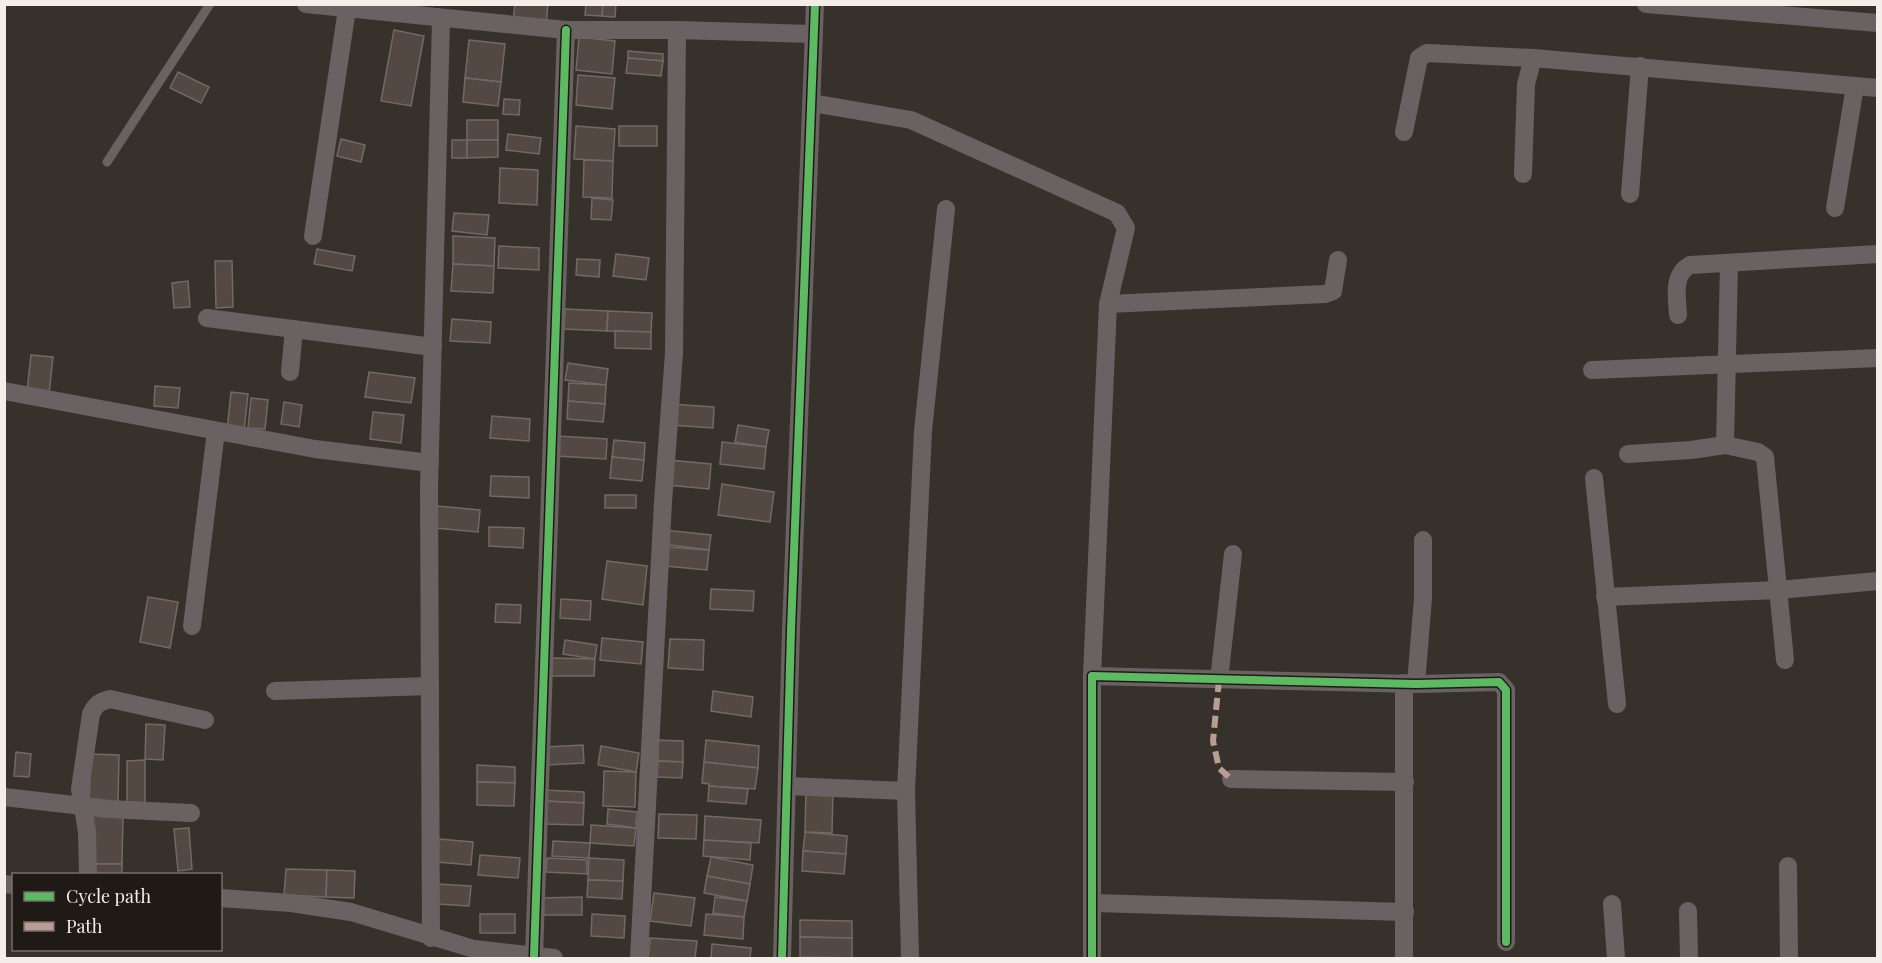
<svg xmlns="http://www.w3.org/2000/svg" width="1882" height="963" viewBox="0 0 1882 963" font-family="'Playfair Display',serif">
	<rect width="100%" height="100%" fill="#37312c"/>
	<g fill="#544942" stroke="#706a66" stroke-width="1.5">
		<path d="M515,4H548L546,26L513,22Z"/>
		<path d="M586,4H603L602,16L585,15Z"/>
		<path d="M603,4H616L615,17L602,16Z"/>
		<path d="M394,30L424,36L411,106L381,101Z"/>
		<path d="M579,37L615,41L612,74L576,70Z"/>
		<path d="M469,40L505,44L501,82L465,78Z"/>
		<path d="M628,51L663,54V61L628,58Z"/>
		<path d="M628,58L663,61L661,76L626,73Z"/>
		<path d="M178,72L209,87L201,103L170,88Z"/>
		<path d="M578,75L615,78L612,109L576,105Z"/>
		<path d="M465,78L501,82L498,106L463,102Z"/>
		<path d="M504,99L520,100L519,115L503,114Z"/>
		<rect x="467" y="120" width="31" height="20"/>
		<path d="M576,126L615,129L613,161L574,159Z"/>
		<rect x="619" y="126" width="38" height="20"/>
		<path d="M508,134L541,138L539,154L506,150Z"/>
		<path d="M341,139L365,145L361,162L337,156Z"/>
		<rect x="452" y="140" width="15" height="18"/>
		<path d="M467,140H498V157L467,158Z"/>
		<path d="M584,160L613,161L612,198L583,197Z"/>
		<path d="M500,168L538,170L537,205L499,203Z"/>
		<path d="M592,198L613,200L611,220L591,219Z"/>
		<path d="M454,213L489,215L487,235L452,231Z"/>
		<path d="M453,236L495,238L494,266L453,264Z"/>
		<path d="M499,246L539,248V270L498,268Z"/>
		<path d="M317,249L355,256L352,271L314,264Z"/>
		<path d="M616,254L649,258L646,280L613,276Z"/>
		<path d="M577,259L600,260L599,277L576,275Z"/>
		<path d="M215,261H232L233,307L216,308Z"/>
		<path d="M453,264L494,266L493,293L451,291Z"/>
		<path d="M188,281L190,307L174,308L172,283Z"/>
		<path d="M565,309L608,311L607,331L564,329Z"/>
		<path d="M608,311L652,313L651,332L607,331Z"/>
		<path d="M452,319L491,322L490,343L450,341Z"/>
		<path d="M615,331L651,332V349L615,348Z"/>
		<path d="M31,355L53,357L49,394L27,391Z"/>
		<path d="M568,363L608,369L606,385L565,380Z"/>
		<path d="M369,372L415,378L411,403L365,397Z"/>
		<path d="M569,383L606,385L605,404L568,401Z"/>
		<path d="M155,386L180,388L178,408L154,406Z"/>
		<path d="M231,392L248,394L244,432L227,430Z"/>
		<path d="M251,398L268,400L265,429L248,428Z"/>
		<path d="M568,401L605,404L603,422L567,419Z"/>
		<path d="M284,402L302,405L299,427L281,424Z"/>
		<path d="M671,404L714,407L713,428L670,425Z"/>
		<path d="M373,412L404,415L401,443L370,439Z"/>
		<path d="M492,416L530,419L529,441L490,438Z"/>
		<path d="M738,425L769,430L766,447L735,442Z"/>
		<path d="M558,436L607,439L606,459L556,456Z"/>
		<path d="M614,440L645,443L644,460L612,457Z"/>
		<path d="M722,442L766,447L764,469L720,464Z"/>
		<path d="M612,457L644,460L642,481L610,478Z"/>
		<path d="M669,460L711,464L709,489L667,485Z"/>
		<path d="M491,476L529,477V498L490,496Z"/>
		<path d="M722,484L774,492L770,522L718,515Z"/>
		<rect x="605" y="495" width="31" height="13"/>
		<path d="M437,506L480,510L478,532L435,528Z"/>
		<path d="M489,527L524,528L523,548L489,546Z"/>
		<path d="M664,530L711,535L709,550L662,544Z"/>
		<path d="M666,547L709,550L707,570L665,566Z"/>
		<path d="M607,561L647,566L643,605L602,599Z"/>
		<path d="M711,589L754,591L753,611L710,609Z"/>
		<path d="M148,597L178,602L170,648L140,642Z"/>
		<path d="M561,599L591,601L590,620L560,618Z"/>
		<path d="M496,604L521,605L520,623L495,622Z"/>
		<path d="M602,638L643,642L641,664L600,660Z"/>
		<path d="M670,639L704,640L703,670L668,668Z"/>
		<path d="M565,640L597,645L595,659L563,654Z"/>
		<path d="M551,658L595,659L594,676H551Z"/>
		<path d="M713,691L753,697L751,717L711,711Z"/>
		<path d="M146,724L165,725L163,760L145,759Z"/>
		<path d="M658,740L683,741V762L658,761Z"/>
		<path d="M706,740L759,746L758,768L704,762Z"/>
		<path d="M583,745L584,763L547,765L546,747Z"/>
		<path d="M601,746L639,753L636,772L598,765Z"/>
		<path d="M16,752L31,754L29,777L14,776Z"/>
		<path d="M91,754L119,755L118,804L89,803Z"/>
		<path d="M145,760V805L127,806V761Z"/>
		<path d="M658,761L683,762L682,778L657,777Z"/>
		<path d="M704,762L758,768L755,789L709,786V784L702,783Z"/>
		<path d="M477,765L515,767V783L477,782Z"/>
		<path d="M604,771L636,772L635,807L603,806Z"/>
		<path d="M477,782L515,783L514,806L477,805Z"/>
		<path d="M709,786L748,789L746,804L708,801Z"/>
		<path d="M544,790L584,792V803L544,801Z"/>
		<path d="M806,790L833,791L832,833L805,832Z"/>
		<path d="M544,801L584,803L583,825L543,824Z"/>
		<path d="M608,809L637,812L636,828L607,824Z"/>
		<path d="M90,813L123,814L122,864H90Z"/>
		<path d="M659,814L697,815L696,839L658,838Z"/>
		<path d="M705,816L761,820L759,843L704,840Z"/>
		<path d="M591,825L636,828L634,846L590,843Z"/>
		<path d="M189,828L192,869L178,871L174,829Z"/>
		<path d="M805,832L847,836L846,854L803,851Z"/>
		<path d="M439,839L473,842L471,865L437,862Z"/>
		<path d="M704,840L751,843L750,860L703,856Z"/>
		<path d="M553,841L590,843L589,858L552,856Z"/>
		<path d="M803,851L846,854L844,874L802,871Z"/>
		<path d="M480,855L520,858L518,878L478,875Z"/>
		<path d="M711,857L753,865L750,884L707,876Z"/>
		<path d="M547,858L587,860V874L546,872Z"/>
		<path d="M589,858L624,860L623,881L588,880Z"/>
		<path d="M90,864H122V874H89Z"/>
		<path d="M286,869L327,870L326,897L284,895Z"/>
		<path d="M327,870L355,871L354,898L326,897Z"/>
		<path d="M707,876L750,884L747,901L704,893Z"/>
		<path d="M588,880L623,881L622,899L587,897Z"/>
		<path d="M438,884L471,886L469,906L437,904Z"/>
		<path d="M654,893L695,898L691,926L650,921Z"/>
		<path d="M582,897V915H540V898Z"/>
		<path d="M715,897L747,901L744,917L713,913Z"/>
		<rect x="480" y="914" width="35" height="19"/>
		<path d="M592,914L625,916L624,938L591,936Z"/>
		<path d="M706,914L744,917L743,939L704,935Z"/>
		<path d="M800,920L852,921V938L800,937Z"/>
		<path d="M800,937L852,938V958L800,957Z"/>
		<path d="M650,938L697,941L695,958H648Z"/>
		<path d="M712,944L751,948L750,958H711Z"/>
	</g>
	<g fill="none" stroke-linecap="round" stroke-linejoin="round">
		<path stroke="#6a6262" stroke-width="9" d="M107,162L210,4"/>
		<g stroke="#6a6262" stroke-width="18">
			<path d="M306,4L566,30H677L813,34"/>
			<path d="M1646,4L1878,23"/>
			<path d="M812,103L911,120L1117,213L1126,228L1108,304"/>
			<path d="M1404,132L1419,58L1427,53L1533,58"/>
			<path d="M1523,174L1526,84L1533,58L1878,88"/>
			<path d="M1630,194L1640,66"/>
			<path d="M1835,208L1855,86"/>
			<path d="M313,236L347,9"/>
			<path d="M1678,315C1677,297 1672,275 1690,265L1878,254"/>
			<path d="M207,318L433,347"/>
			<path d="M1592,370L1878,358"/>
			<path d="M290,372L294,329"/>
			<path d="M4,391L315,449L430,463"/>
			<path d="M1725,445L1729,264"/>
			<path d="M1628,454L1691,450L1725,445L1758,452L1765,457L1785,660"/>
			<path d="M1594,478L1617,704"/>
			<path d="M1605,597L1779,590L1878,581"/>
			<path d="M192,626L216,431"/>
			<path d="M1092,676L1108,304L1325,294L1333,291L1338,260"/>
			<path d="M1219,680L1233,554"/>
			<path d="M1404,683V958"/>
			<path d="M1416,684L1423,598V540"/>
			<path d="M275,691L430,686"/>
			<path d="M1231,779L1405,782"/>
			<path d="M787,786L906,791L923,431L946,209"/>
			<path d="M906,791L910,958"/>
			<path d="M4,797L109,809L191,813"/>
			<path d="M1788,866L1789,958"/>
			<path d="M88,874L87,832L80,789L91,714C96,704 99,702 110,699L205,720"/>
			<path d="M4,884L14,885"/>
			<path d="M220,898L291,903L351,912L474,949L554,958"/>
			<path d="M1094,903L1405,912"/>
			<path d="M1612,904L1616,958"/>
			<path d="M1688,911L1689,958"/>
			<path d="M431,938L429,488L441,20"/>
			<path d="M534,956L566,30"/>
			<path d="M639,958L663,502L674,353L677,30"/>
			<path d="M782,958L791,630L815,4"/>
			<path d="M1092,958V676L1416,684L1499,682L1506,690V942"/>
		</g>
		<path stroke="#b99d93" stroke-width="6" stroke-dasharray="12 6" stroke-linecap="butt" d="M1219,680L1213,741L1219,768L1231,779"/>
		<defs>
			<g id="cycleway">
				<path d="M534,956L566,30"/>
				<path d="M782,958L791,630L815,4"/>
				<path d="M1092,958V676L1416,684L1499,682L1506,690V942"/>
			</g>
		</defs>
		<use href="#cycleway" stroke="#1f1a15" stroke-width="11"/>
		<use href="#cycleway" stroke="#5cba63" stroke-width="8"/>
	</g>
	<rect width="1882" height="963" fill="none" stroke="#f5eee8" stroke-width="12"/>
	<rect x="12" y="873" width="210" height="78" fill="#1f1a15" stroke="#756f69" stroke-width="1.5"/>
	<rect x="24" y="892" width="30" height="9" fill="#5cba63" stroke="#756f69" stroke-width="1.5"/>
	<text x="66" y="903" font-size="18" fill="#f5eee8">Cycle path</text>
	<rect x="24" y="922" width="30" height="9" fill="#b99d93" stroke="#756f69" stroke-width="1.5"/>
	<text x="66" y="933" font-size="18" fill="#f5eee8">Path</text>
</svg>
